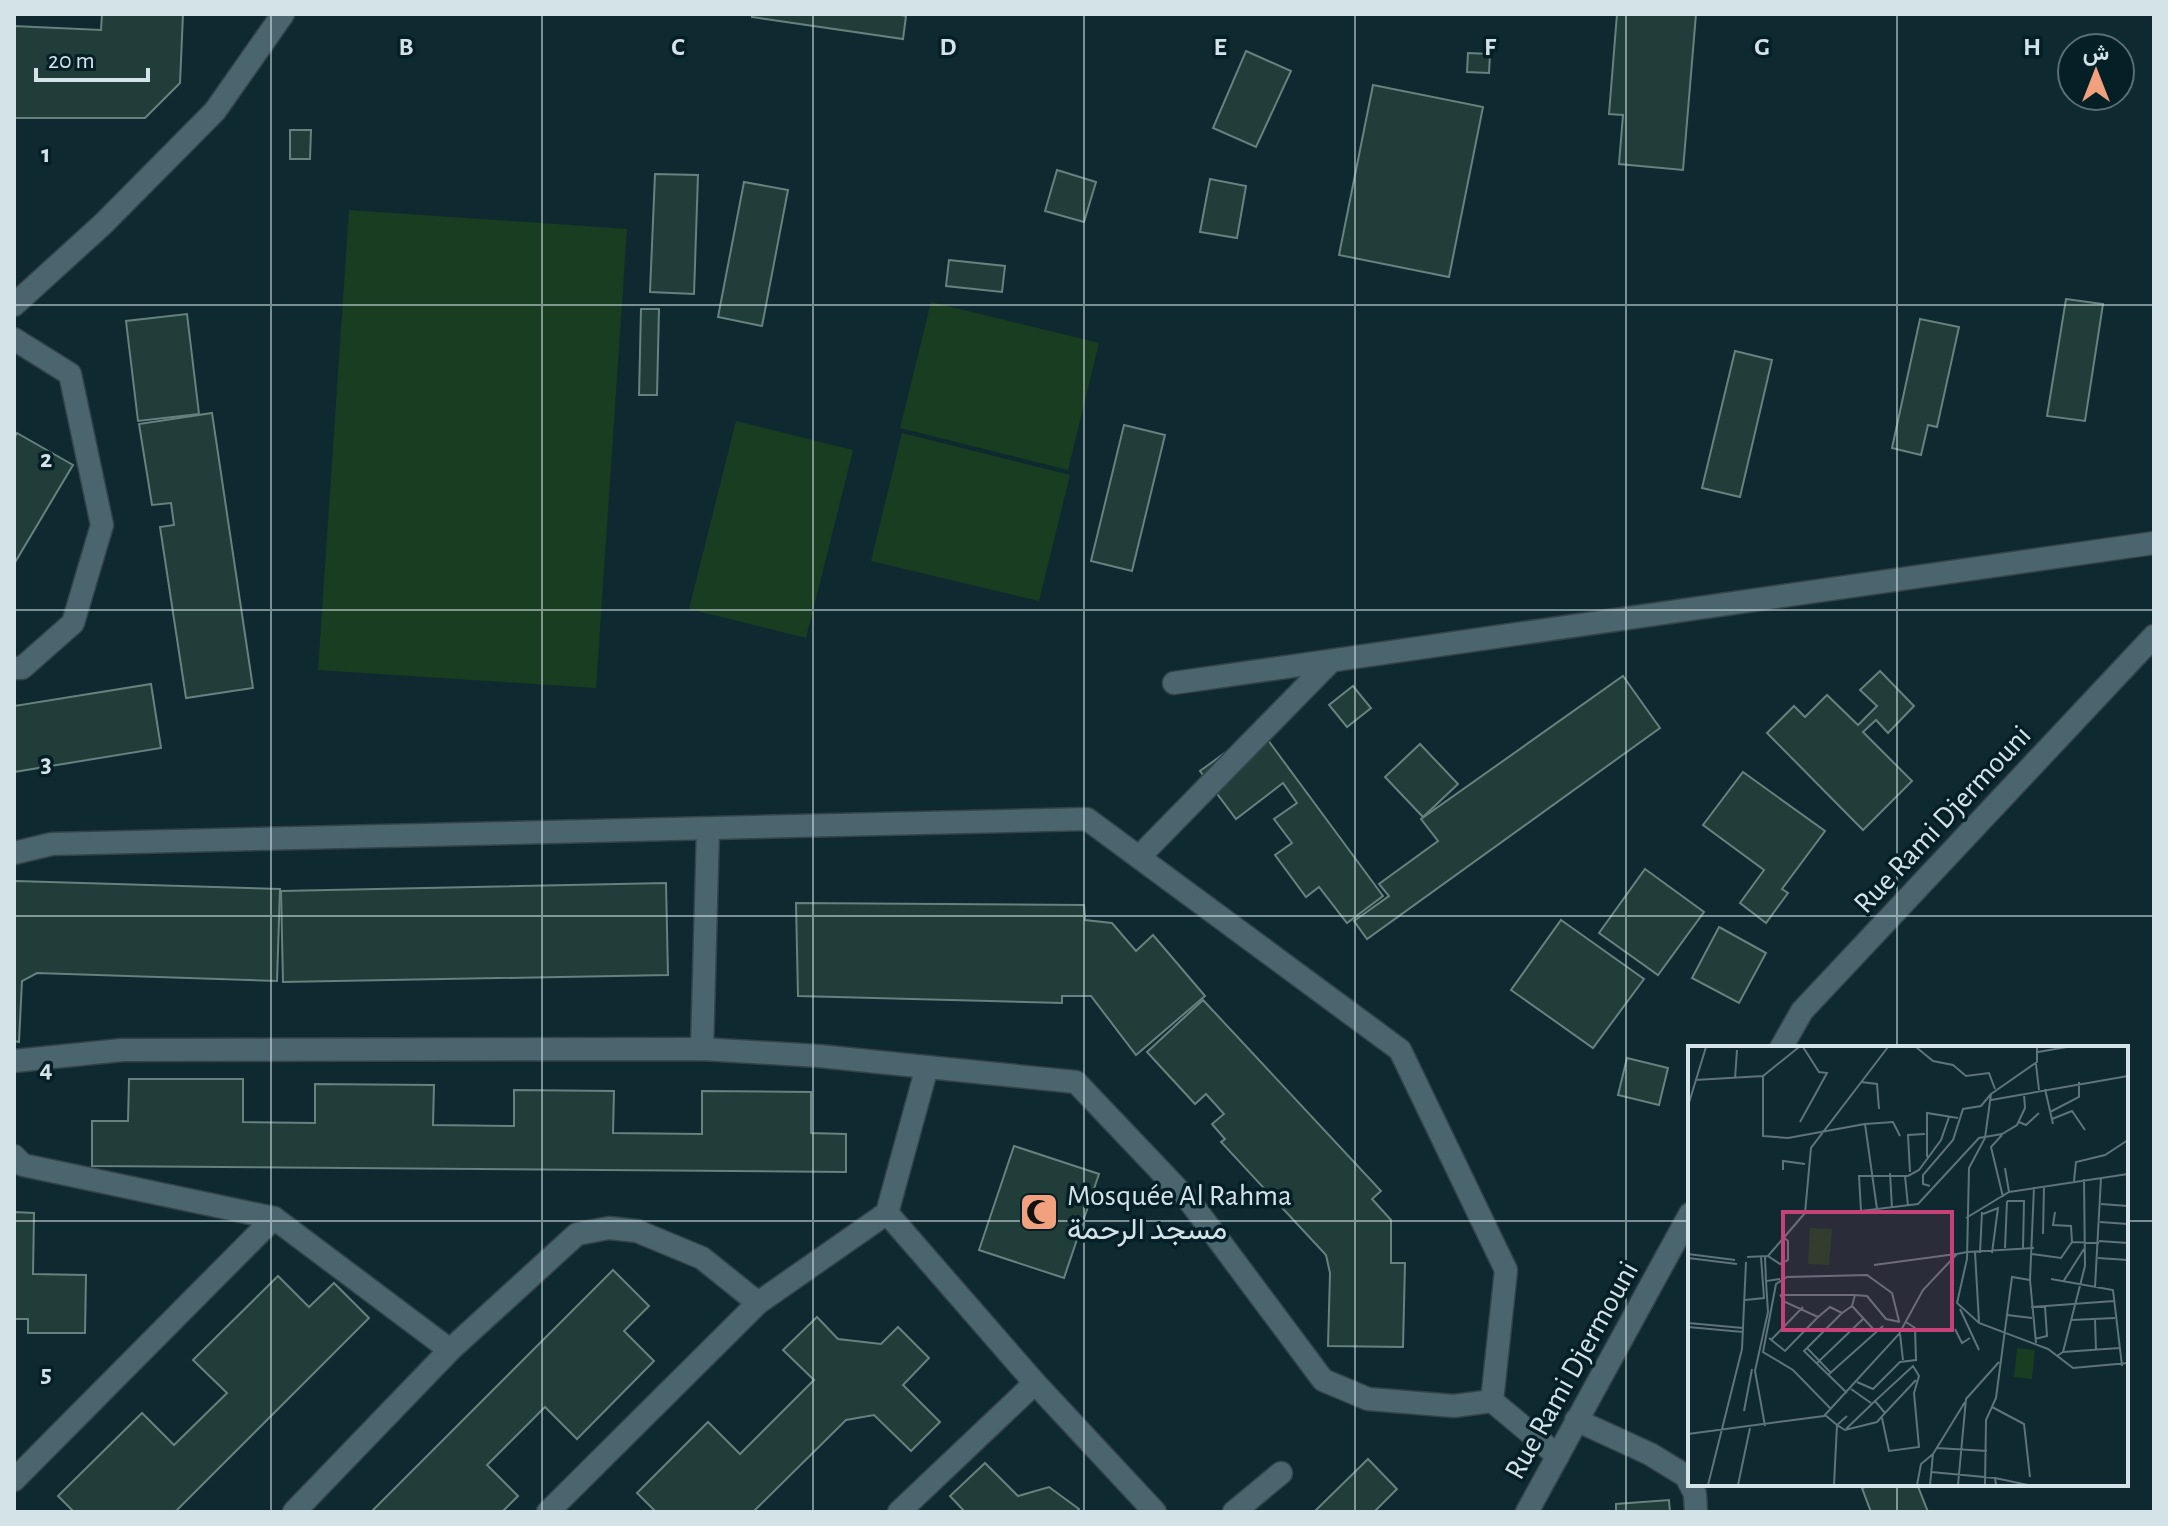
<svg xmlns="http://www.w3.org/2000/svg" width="2168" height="1526" viewBox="0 0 2168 1526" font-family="'Alegreya Sans',Vazirmatn,sans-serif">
	<rect width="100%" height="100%" fill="#0f2930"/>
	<g fill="#183d21">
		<path d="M349,210L627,229L596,688L318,670Z"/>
		<path d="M931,302L1099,343L1068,470L900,428Z"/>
		<path d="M736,421L853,450L806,638L689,609Z"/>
		<path d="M902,433L1070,475L1039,601L871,561Z"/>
	</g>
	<g fill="#213d39" stroke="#65827e" stroke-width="2">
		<path d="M102,14H183L180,83L145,118H14V26L101,30Z"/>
		<path d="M752,14H895L906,16L903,39L752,17Z"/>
		<path d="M1617,14H1696L1683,170L1619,164L1623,115L1609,114Z"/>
		<path d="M1246,51L1291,71L1256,147L1213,128Z"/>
		<path d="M1468,53L1490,54L1489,73L1467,72Z"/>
		<path d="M1373,85L1483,107L1449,277L1339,255Z"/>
		<path d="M290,130H311L310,159H290Z"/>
		<path d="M1057,170L1096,182L1084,222L1045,211Z"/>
		<path d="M655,174L698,175L694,294L650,292Z"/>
		<path d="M1210,179L1246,186L1237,238L1200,232Z"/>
		<path d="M744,182L788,190L762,326L718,317Z"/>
		<path d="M949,260L1005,266L1002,292L946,286Z"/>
		<path d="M2066,299L2103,304L2085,421L2047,416Z"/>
		<path d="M641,309H659L657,395H639Z"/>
		<path d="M187,314L199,414L138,421L126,321Z"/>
		<path d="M1920,319L1959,327L1937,427L1928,425L1921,455L1892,448Z"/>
		<path d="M1735,351L1772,360L1740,497L1702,488Z"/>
		<path d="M212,413L253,688L186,698L160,527L174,525L171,503L152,505L139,424Z"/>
		<path d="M1124,425L1165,435L1132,571L1091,561Z"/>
		<path d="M17,433L73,465L14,564V438Z"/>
		<path d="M1880,671L1914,706L1888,733L1876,720L1863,732L1912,781L1863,830L1767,733L1794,706L1805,717L1827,695L1858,725L1877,706L1860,690Z"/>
		<path d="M1623,676L1660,728L1367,939L1354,921L1389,896L1379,884L1438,841L1421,819Z"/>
		<path d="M151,684L161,748L14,772V706Z"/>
		<path d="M1353,686L1371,708L1347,727L1329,705Z"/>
		<path d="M1259,728L1383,896L1347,923L1319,887L1306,897L1275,855L1292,843L1274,819L1297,803L1283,783L1236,819L1200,771Z"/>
		<path d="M1420,744L1458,784L1423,817L1385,777Z"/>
		<path d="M1743,772L1825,831L1782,889L1788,893L1766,923L1740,903L1764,870L1703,825Z"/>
		<path d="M1645,869L1704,912L1658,975L1599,933Z"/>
		<path d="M16,881L280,889L277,981L37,973L22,981L19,1042L14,1041V883Z"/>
		<path d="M666,883L668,975L283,982L281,891Z"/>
		<path d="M796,903L1084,905L1085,920L1112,923L1136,951L1153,935L1205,996L1136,1055L1091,996H1062V1003L798,996Z"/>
		<path d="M1561,920L1644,979L1593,1048L1511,990Z"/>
		<path d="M1719,927L1766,953L1739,1003L1692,978Z"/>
		<path d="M1203,1000L1381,1191L1372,1199L1391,1220V1263H1405L1403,1347L1328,1346L1330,1273L1326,1255L1221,1142L1225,1139L1212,1124L1224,1114L1206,1094L1195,1104L1147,1052Z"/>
		<path d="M1627,1058L1668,1068L1659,1105L1618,1095Z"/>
		<path d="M129,1079H243V1122L315,1123V1084L434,1085L433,1125L514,1126V1090L614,1091L613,1133L702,1134V1091L811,1092V1133L846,1134V1172L92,1166V1121H128Z"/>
		<path d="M1014,1146L1099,1174L1064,1278L979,1250Z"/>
		<path d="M14,1212L34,1213L33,1274L86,1275L85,1333H28V1319H14Z"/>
		<path d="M613,1270L649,1306L624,1331L654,1361L577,1439L545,1407L487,1465L518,1496L502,1512H371Z"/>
		<path d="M278,1276L309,1307L334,1283L369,1318L175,1512H74L58,1496L142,1413L174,1445L227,1393L193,1360Z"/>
		<path d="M817,1317L838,1339L881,1344L898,1327L929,1358L903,1385L940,1422L911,1451L874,1415L846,1420L753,1512H656L637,1493L708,1422L740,1454L814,1380L783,1350Z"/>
		<path d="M1368,1459L1397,1489L1374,1512H1314Z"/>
		<path d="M985,1463L1018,1496L1049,1487L1079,1509L1077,1512H965L950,1496Z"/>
		<path d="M1874,1484H1917L1928,1512H1871L1862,1488Z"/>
		<path d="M1669,1500L1670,1512H1616V1504Z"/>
	</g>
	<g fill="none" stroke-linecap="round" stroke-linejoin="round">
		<defs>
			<g id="minor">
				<path d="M14,305L103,224L215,111L283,14"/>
				<path d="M14,339L70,374L102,525L73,623L22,668H14"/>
				<path d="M1174,683L2154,543"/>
				<path d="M14,853L52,844L1087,819L1400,1050L1506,1270L1492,1401"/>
				<path d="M1139,857L1331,661"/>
				<path d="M702,1049L708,829"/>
				<path d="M14,1061L122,1050L702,1049L819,1056L927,1067"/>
				<path d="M14,1156L23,1165L274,1218L450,1350L577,1234L609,1228L637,1231L702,1258L758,1303L887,1213L927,1067L1076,1082L1191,1203L1323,1380L1368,1399L1454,1406L1492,1401L1558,1456"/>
				<path d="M887,1213L1035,1383L1155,1512"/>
				<path d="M1576,1420L1650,1454L1686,1476L1695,1494L1696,1512"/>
				<path d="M14,1480L274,1218"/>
				<path d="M294,1512L450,1350"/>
				<path d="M548,1512L758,1303"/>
				<path d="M899,1512L1035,1383"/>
				<path d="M1234,1512L1281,1473"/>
			</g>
			<g id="secondary">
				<path d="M1781,1048L1802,1011L2154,636"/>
				<path d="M1527,1512L1690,1214"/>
			</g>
		</defs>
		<use href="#minor" stroke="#33434a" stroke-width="25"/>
		<use href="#secondary" stroke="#33434a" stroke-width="25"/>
		<use href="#minor" stroke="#4a656e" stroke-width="22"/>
		<use href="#secondary" stroke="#4a656e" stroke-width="22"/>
	</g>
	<path fill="none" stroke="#d4e3e8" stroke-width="2" stroke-opacity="0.55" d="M271,14V1512M542,14V1512M813,14V1512M1084,14V1512M1355,14V1512M1626,14V1512M1897,14V1048M14,305H2154M14,610H2154M14,916H2154M14,1221H1690M2126,1221H2154M1897,1484V1512"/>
	<defs>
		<symbol id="mosque-square" viewBox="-11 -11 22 22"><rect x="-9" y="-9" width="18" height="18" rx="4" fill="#f1a17d" stroke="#051f27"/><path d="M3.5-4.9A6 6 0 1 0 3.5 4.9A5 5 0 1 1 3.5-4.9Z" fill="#111"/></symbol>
	</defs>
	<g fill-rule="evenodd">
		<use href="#mosque-square" x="1017" y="1190" width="44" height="44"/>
	</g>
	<g text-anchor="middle" stroke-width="7" stroke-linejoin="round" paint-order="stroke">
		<g font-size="30" fill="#d4e3e8" stroke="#051f27">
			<text transform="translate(1942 819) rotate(-47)" y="10">Rue Rami Djermouni</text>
			<text transform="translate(1571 1370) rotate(-61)" y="10">Rue Rami Djermouni</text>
		</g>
		<g font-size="30" fill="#d4e3e8" stroke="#051f27" text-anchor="start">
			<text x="1067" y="1205">Mosquée Al Rahma<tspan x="1067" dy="34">مسجد الرحمة</tspan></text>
		</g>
	</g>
	<g transform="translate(1688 1046)">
		<rect width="440" height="440" fill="#0f2930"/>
		<path d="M122,182L144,183L141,219L120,218ZM329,302L347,304L344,333L326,331Z" fill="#183d21"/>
		<path fill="none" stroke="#5e737a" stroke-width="2" d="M228,1L245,15L265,19L278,30L301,27L307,43M349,1V16L303,48L297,92L281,122L279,213L269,257L291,277L360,303L385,322L440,317M350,6L379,1M348,18L351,44M75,30V90L100,92L177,78L189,163M47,33L49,4M7,34L75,30L111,1M173,36L189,38L191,63M357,43L365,78M303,54L440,30M0,60L18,1M362,66L391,51V36M261,71L253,94L231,124L220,130H171L173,165L230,158L291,92L314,88L329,79L337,62L336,48M364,73L384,65L397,84M112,76L139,27L131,26L115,1M331,76L338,79L351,67M177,78L205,76L212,90M314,89L303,101L315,151M239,111V67L270,72M317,122L321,146M95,124V115L117,118M222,126L220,89L237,88M202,127L204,162M217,130L220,160M386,135L388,116L417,109L440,94M242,140L235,138V129L265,94L275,63L293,60L303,48M346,141L342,234L348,297M319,155H336L335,202M413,158L440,160M367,166L365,179L383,180L384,196M295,168L310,162L304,207M278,172L321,146L440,128M412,176L440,178M355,188L356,140M411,195L440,197M317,202L319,155M279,206L346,202M287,206L291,276M292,207L294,166M0,208L47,214M344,208L373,212L384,196L411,197M80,210L92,218L100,214V195L95,191M59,211L80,210L117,167L123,102L200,1M77,211L78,235M0,212L49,218M410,212L440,214M186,219L268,208M363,233L425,244L434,320M375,236L396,203M407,241L413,132M92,249L97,256L130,271L142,261L154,267L164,260L167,249L179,250L198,273L212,276M92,249H167M57,254L76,252L73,211M164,260L188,286M343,261L426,255M272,263L291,304M154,267L116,305L159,347M319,269L344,272M383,274L427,272M407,274L408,304M0,277L55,282M0,281L55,286M267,283L274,297L282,292M212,288L215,314M81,292L97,305L130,271M347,293L359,290L357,260M83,294L115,261M119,302L143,327M375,306L431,302M369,310L375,306L397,220L396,133M128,318L175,273M140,329L195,280M169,336L185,343L212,316L228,314L227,282L218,276M163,343L183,357M304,361L336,378L342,431M143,363L105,324L75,306L88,238L99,231L179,229L204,247L211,275M56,365L64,323M197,367L228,334M137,369L149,379L146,439M159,370L149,379L157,384L189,376L197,367L187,355L225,320L231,330L226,347L231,401L201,405L194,372M77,380L67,325L80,266L78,235L92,233M158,383L187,355M0,388L136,370L211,288L235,244L269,208L279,206M249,402L299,405M243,426L307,432L308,439M307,432L340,439M20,439L54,303L58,216M50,439L62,382M229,439L233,418L245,408M242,439L245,408L277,356M270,439L278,353L311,316M297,439L298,374L308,352L324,231L342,234"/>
		<path fill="#c64177" fill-opacity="0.15" stroke="#c64177" stroke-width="4" d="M95,166H264V284H95Z"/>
		<rect width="440" height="440" fill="none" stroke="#d4e3e8" stroke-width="4"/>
	</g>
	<g font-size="26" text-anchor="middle" font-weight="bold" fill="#d4e3e8" stroke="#051f27" stroke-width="7" stroke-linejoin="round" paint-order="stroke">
		<text x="406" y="55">B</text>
		<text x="678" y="55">C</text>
		<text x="948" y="55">D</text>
		<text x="1220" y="55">E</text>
		<text x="1490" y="55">F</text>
		<text x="1762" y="55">G</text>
		<text x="2032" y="55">H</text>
		<text x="46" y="162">1</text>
		<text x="46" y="467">2</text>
		<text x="46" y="772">3</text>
		<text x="46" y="1077">4</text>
		<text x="46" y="1382">5</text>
	</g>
	<rect width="2168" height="1526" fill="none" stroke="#d4e3e8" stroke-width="32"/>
	<g transform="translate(2096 72)"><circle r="38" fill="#051f27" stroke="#586d74" stroke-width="2"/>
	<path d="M0-6L14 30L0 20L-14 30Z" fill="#f1a17d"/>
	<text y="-12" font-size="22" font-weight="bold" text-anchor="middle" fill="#d4e3e8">ش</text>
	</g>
	<path d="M36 68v12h112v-12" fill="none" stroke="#d4e3e8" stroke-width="4"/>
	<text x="48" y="68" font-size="24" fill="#d4e3e8" stroke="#051f27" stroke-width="6" paint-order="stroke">20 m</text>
</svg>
